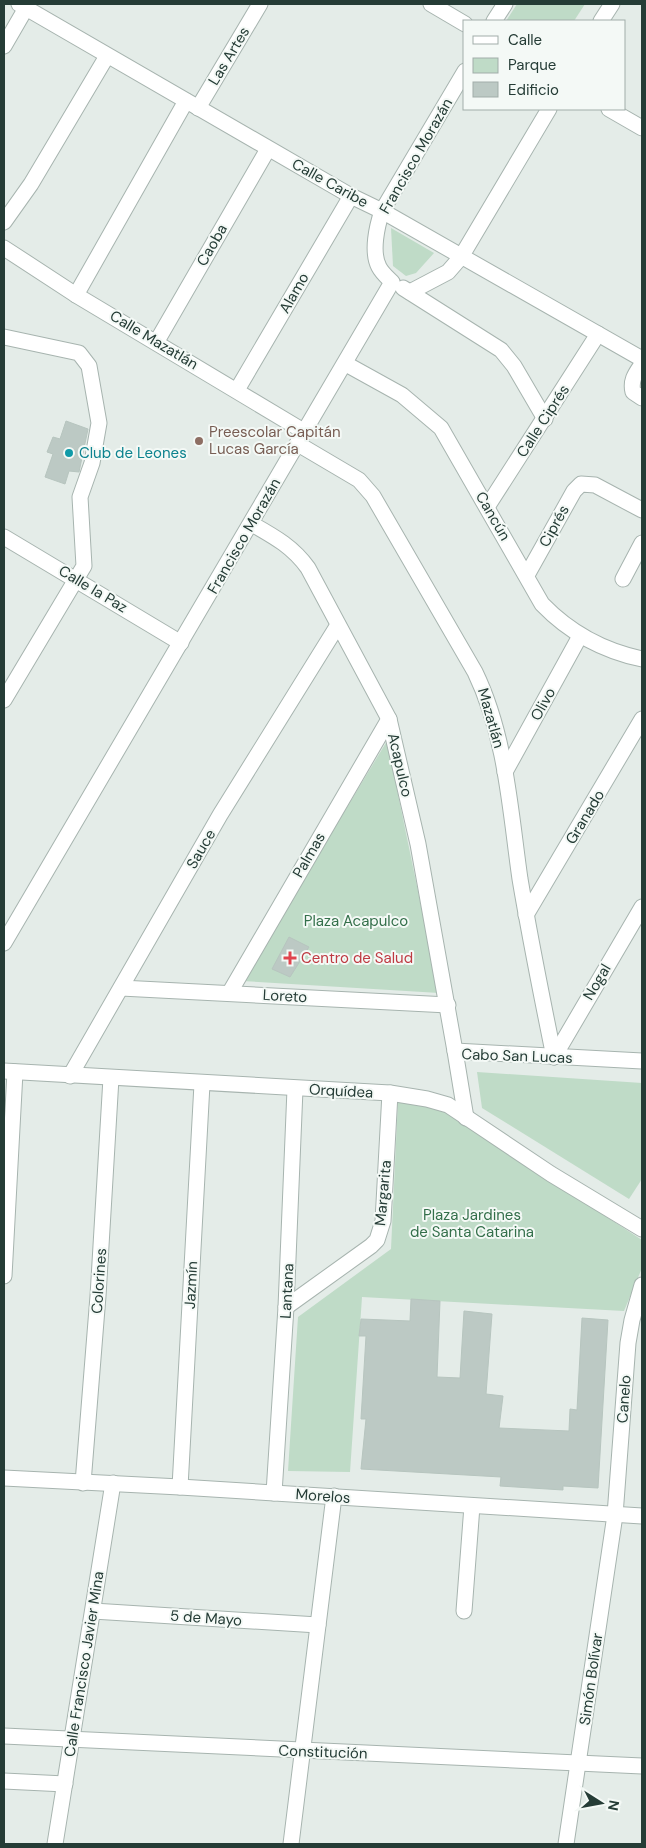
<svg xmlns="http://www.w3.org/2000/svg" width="646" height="1848" viewBox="0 0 646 1848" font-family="'DM Sans',sans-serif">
	<rect width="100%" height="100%" fill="#e4ece8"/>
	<g fill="#bfdbc7">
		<path d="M517,4H585L574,21H506Z"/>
		<path d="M391,228L434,253L416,273L406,276L393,266Z"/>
		<path d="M387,741L439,993L242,981Z"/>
		<path d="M477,1072L642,1083V1179L629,1199L482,1108Z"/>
		<path d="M398,1101H413L444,1111L642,1240V1268L624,1311L362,1297L350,1472L288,1471L298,1317L391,1249Z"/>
	</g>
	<g fill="#bcc9c4" stroke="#b7c5bf">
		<path d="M66,421L88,429L79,472L69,471L65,484L45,477L53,454L47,452L53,437L60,439Z"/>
		<path d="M289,937L309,947L290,977L272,969Z"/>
		<path d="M411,1299L440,1301L437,1377L460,1378L464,1311L492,1314L486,1394L503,1396L499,1428L569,1431L570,1409L577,1410L582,1318L608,1320L598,1488L563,1486V1490L500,1486L501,1477L361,1469L366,1419H361L366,1336H359L361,1319L410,1321Z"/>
	</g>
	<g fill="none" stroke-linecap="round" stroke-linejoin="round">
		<defs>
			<g id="minor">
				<path d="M19,4L351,196L382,211L642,359"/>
				<path d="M431,4L465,24"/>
				<path d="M494,21L505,4"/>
				<path d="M601,21L612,4"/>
				<path d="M4,46L26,8"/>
				<path d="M198,108L260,4"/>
				<path d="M609,109L642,128"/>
				<path d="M4,222L31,184L107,56"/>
				<path d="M4,248L76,295L305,432"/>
				<path d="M403,288L501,350L514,366L545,419"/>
				<path d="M410,292L448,272L461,257L549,109"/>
				<path d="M76,295L186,101"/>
				<path d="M4,337L79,353L89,366L99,423L92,463L80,497L84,566L4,700"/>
				<path d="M157,341L268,149"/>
				<path d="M346,364L402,395L441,428L542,604C569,632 604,651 642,659"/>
				<path d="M642,364C636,373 630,380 633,392L642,398"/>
				<path d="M237,390L351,196"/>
				<path d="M298,444L359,480L373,496L475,672C506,736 510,809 520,879C530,938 542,998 554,1057"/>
				<path d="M487,507L598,334"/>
				<path d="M252,524C275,537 293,547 308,568L389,719L418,844L455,1051"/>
				<path d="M4,537L181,643"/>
				<path d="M527,575L574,491L581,484L595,485L642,510"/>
				<path d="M623,579L642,543"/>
				<path d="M505,772L580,636"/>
				<path d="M526,915L642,719"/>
				<path d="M4,943L392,282C388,278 382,273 379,267C371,252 377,226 382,211L465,71"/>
				<path d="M121,988L448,1005"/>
				<path d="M230,992L389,719"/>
				<path d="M554,1057L642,907"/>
				<path d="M4,1071L390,1093L427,1099L448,1105L551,1174L642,1229"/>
				<path d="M70,1076L220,815L338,625"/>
				<path d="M466,1118L455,1051L642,1061"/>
				<path d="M4,1276L15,1072"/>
				<path d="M286,1307L371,1246L377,1240L383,1221L390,1093"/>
				<path d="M4,1478L180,1487L642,1516"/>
				<path d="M83,1483L98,1296L111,1078"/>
				<path d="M180,1487L202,1084"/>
				<path d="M274,1493L286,1307L295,1089"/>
				<path d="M93,1611L318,1625"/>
				<path d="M464,1611L472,1506"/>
				<path d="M4,1736L642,1766"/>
				<path d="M4,1781L65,1784"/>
				<path d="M55,1844L113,1483"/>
				<path d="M291,1844L334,1496"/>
				<path d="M566,1844L615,1515L628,1343L632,1320L642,1285"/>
			</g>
		</defs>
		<use href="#minor" stroke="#a7b4af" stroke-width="17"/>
		<use href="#minor" stroke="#fff" stroke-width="15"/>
	</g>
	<circle fill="#8d6e63" stroke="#f4f9f6" stroke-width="2" cx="199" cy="441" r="5"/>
	<circle fill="#0f9aa8" stroke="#f4f9f6" stroke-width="2" cx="69" cy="453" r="5"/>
	<path fill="#e0444e" stroke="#f4f9f6" stroke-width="2" d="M287.5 950.5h5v5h5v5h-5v5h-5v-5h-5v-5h5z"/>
	<g text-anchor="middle" stroke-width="4" stroke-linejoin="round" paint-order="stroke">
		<g font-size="15" fill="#253c36" stroke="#f4f9f6">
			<text transform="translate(229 56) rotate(-59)" y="5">Las Artes</text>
			<text transform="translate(416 156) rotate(-60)" y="5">Francisco Morazán</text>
			<text transform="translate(330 183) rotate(29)" y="5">Calle Caribe</text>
			<text transform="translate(212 245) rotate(-60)" y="5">Caoba</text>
			<text transform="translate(294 293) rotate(-60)" y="5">Alamo</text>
			<text transform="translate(154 340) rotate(31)" y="5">Calle Mazatlán</text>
			<text transform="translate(543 421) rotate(-57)" y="5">Calle Ciprés</text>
			<text transform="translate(493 516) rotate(60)" y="5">Cancún</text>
			<text transform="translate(554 526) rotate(-61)" y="5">Ciprés</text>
			<text transform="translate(244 536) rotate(-60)" y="5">Francisco Morazán</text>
			<text transform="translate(93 589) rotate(31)" y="5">Calle la Paz</text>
			<text transform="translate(543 704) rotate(-61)" y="5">Olivo</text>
			<text transform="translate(491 718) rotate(74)" y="5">Mazatlán</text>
			<text transform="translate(400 765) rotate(77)" y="5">Acapulco</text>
			<text transform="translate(585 817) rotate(-59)" y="5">Granado</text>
			<text transform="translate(201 849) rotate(-60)" y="5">Sauce</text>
			<text transform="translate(309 855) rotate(-60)" y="5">Palmas</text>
			<text transform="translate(597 982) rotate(-59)" y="5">Nogal</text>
			<text transform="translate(285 996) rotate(3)" y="5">Loreto</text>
			<text transform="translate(517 1056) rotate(2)" y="5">Cabo San Lucas</text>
			<text transform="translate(341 1091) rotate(3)" y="5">Orquídea</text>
			<text transform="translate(383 1193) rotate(-85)" y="5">Margarita</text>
			<text transform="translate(99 1281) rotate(-86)" y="5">Colorines</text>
			<text transform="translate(191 1285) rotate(-87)" y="5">Jazmín</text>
			<text transform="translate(287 1291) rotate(-87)" y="5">Lantana</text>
			<text transform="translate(624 1399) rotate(-86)" y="5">Canelo</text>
			<text transform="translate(323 1496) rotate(4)" y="5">Morelos</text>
			<text transform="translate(206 1618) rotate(4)" y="5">5 de Mayo</text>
			<text transform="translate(84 1664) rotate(-81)" y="5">Calle Francisco Javier Mina</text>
			<text transform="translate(591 1679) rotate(-82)" y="5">Simón Bolívar</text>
			<text transform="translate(323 1752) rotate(2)" y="5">Constitución</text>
		</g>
		<g font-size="15" fill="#785e54" stroke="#f4f9f6" text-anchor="start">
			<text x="209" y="437">Preescolar Capitán<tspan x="209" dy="17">Lucas García</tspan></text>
		</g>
		<g font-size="15" fill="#0d838f" stroke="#f4f9f6" text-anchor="start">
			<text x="79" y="458">Club de Leones</text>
		</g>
		<g font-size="15" fill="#336f4a" stroke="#f4f9f6">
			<text x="356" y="926">Plaza Acapulco</text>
			<text x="472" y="1220">Plaza Jardines<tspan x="472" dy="17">de Santa Catarina</tspan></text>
		</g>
		<g font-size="15" fill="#be3a42" stroke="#f4f9f6" text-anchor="start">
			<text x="301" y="963">Centro de Salud</text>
		</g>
	</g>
	<rect width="646" height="1848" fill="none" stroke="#253c36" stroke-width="10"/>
	<rect x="463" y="20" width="162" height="90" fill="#f4f9f6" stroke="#a1ada9"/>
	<rect x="473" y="36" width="25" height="8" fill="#ffffff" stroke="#a1ada9"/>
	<text x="508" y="45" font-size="15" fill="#253c36">Calle</text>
	<rect x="473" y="58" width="25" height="15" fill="#bfdbc7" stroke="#a1ada9"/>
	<text x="508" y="70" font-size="15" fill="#253c36">Parque</text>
	<rect x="473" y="82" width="25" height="15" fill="#bcc9c4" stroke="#a1ada9"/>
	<text x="508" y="95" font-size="15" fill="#253c36">Edificio</text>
	<g transform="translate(601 1803) rotate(101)" stroke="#f4f9f6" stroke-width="4" paint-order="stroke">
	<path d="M0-4L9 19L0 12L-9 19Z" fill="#253c36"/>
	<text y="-8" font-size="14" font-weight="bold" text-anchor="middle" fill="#253c36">N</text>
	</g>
</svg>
